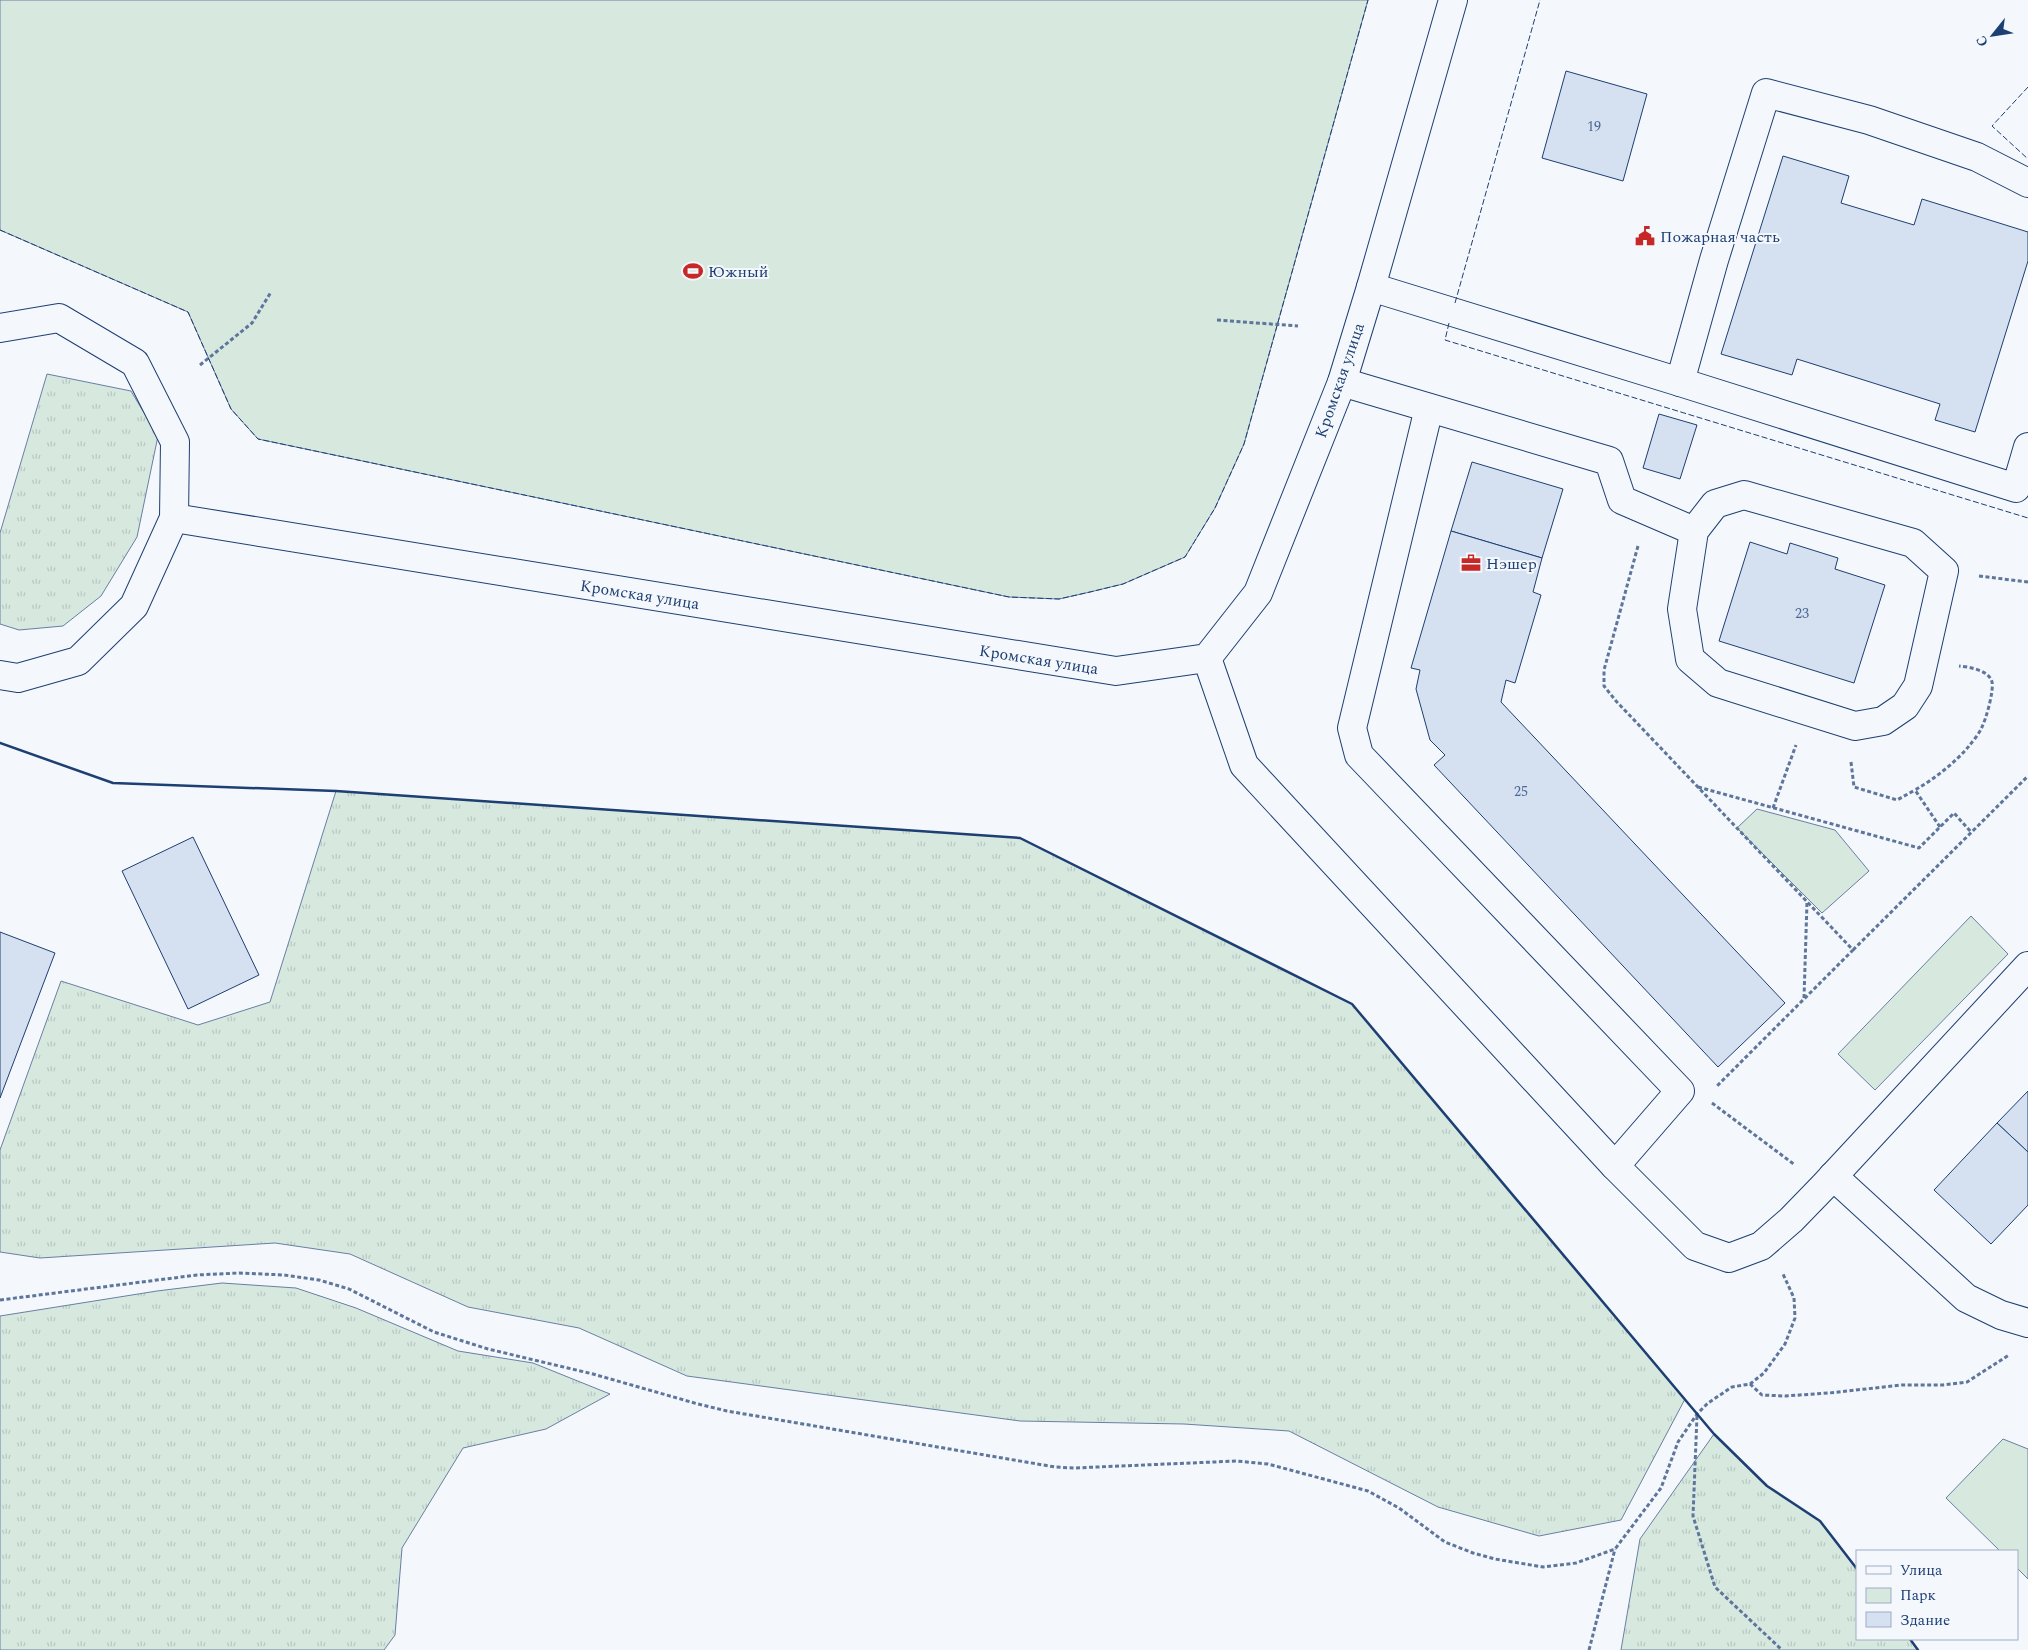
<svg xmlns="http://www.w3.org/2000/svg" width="2028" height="1650" viewBox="0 0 2028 1650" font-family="Spectral,serif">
	<defs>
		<pattern id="grass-tufts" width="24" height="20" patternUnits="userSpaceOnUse" patternTransform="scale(1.25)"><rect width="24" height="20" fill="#d7e8df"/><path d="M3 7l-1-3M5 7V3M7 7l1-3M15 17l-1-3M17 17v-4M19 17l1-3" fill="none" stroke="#b8c8c3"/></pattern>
	</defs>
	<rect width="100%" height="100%" fill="#f4f7fb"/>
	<g fill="url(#grass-tufts)" stroke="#687fa3">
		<path d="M47,374L131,391L158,436L137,537L101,596L63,626L19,630L0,624V533Z"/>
		<path d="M336,791L1020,838L1352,1004L1685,1399L1621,1520L1539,1536L1438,1507L1289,1431L1184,1424L1020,1421L687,1376L579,1328L468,1307L350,1254L275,1243L40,1258L0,1252V1150L61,981L198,1025L270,1002Z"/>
		<path d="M222,1283L296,1288L356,1308L458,1351L533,1363L610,1394L546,1429L463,1448L402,1548L395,1635L384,1650H0V1316L157,1291Z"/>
		<path d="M1714,1434L1767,1486L1820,1521L1857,1569V1639H1910L1918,1650H1621L1640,1539Z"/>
	</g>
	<g fill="#d7e8df" stroke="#687fa3">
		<path d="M0,0H1368L1244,444L1215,508L1185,557L1123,584L1090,592L1059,599L1009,597L258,439L231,409L188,312L0,230Z"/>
		<path d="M1757,809L1835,830L1869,871L1822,913L1737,828Z"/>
		<path d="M1971,916L2008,954L1875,1090L1838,1054Z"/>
		<path d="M2003,1439L2028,1449V1579L2017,1568V1551H2000L1946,1498Z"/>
	</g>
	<g fill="#d5e0f0" stroke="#1d3f73">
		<path d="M1566,71L1647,94L1623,181L1542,158Z"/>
		<path d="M1783,156L1849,176L1841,203L1914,225L1922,199L2028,232V261L1975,432L1935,420L1940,404L1797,359L1792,375L1721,354Z"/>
		<path d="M1659,414L1697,425L1680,479L1643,468Z"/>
		<path d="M1472,462L1563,489L1542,558L1451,531Z"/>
		<path d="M1451,531L1542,558L1533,592L1541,595L1515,683L1506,680L1501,702L1785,1003L1718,1067L1434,765L1445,755L1430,740L1416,689L1420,670L1411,668Z"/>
		<path d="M1750,542L1787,554L1790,543L1838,558L1835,569L1885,585L1854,683L1719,641Z"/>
		<path d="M193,837L259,975L188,1009L122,871Z"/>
		<path d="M0,932L55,953L0,1098Z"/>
		<path d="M2028,1091V1152L1997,1123Z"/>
		<path d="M1997,1123L2028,1152V1205L1991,1244L1934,1190Z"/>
	</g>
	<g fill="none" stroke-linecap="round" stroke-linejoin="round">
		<defs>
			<g id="minor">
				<path d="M1371,287L1680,382L2016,488L2028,447"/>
				<path d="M0,328L59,318L135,363L175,442L174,518L134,606L78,661L18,678L0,675"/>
				<path d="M1342,382L1609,461L1622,500L1694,531"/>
				<path d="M1680,382L1714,260L1766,93L1869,120L1977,157L2028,183"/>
				<path d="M1429,408L1352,728L1359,755L1680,1091L1615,1166"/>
				<path d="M1744,495L1913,543L1944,571L1918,686L1905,706L1883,721L1855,726L1718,683L1690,659L1682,609L1694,531L1715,504Z"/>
				<path d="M174,518L1116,671L1207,658L1258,593L1342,382L1371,287L1453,0"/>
				<path d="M1207,658L1244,765L1615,1166L1695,1246L1729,1258L1761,1246L1791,1220L1824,1186L2028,966"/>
				<path d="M1833,1176L1966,1298L2001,1315L2028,1323"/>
			</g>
		</defs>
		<use href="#minor" stroke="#1d3f73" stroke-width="30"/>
		<g stroke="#5e769c" stroke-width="3" stroke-dasharray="4 2.5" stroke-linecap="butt">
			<path d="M1217,320L1298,326"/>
			<path d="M200,365L252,323L271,292"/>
			<path d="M1638,546L1604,670V686L1616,701L1853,950L1716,1087"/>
			<path d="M1979,576L2028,582"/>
			<path d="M1851,762L1854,787L1897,800L1915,790"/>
			<path d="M1698,787L1919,848L1954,813L1971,832"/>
			<path d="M1773,808L1796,745"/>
			<path d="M1940,827L1915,790C1934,779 1955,763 1969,746C1973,741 1979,734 1982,727C1986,719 1994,691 1992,682C1989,670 1969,667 1959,666"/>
			<path d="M1853,950L2027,777L2028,778"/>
			<path d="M1804,998L1807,902"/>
			<path d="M1712,1103L1795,1165"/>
			<path d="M0,1300L197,1275L239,1273L284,1275L319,1280L349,1289L434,1332L488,1349L593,1374L698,1404L727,1411L1055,1467L1074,1468L1237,1461L1268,1464L1368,1491L1399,1508L1445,1542L1473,1553L1495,1559L1543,1567L1576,1563L1615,1549L1661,1488L1678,1442L1697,1414L1708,1403L1732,1387L1750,1384L1764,1373L1785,1344L1795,1318L1794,1298L1783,1274"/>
			<path d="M1750,1384L1762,1395L1785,1396L1829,1393L1902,1385H1943L1967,1382L2009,1355"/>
			<path d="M1697,1416L1693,1516L1715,1587L1782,1650"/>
			<path d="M1589,1650L1615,1549"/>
		</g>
		<use href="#minor" stroke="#f4f7fb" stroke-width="28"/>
		<g stroke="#1d3f73" stroke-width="1" stroke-dasharray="6 2.5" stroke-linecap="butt">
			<path d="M2028,87L1992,126L2028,159"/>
			<path d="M0,230L188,312L231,409L258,439L1009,597L1059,599L1090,592L1123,584L1185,557L1215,508L1244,444L1368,0"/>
			<path d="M1455,303L1540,0"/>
			<path d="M1449,323L1445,340L2028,518"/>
		</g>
		<g stroke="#1d3f73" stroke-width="2.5">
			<path d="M0,743L113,783L336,791L1020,838L1352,1004L1714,1434L1767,1486L1820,1521L1857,1569"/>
			<path d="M1910,1639L1918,1650"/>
		</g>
	</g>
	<defs>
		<symbol id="civic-bare" viewBox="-9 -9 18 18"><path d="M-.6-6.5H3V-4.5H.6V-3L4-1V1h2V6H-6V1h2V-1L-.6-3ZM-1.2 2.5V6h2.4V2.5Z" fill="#c62828" stroke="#f4f7fb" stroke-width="2.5" paint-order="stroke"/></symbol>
		<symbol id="stadium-bare" viewBox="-9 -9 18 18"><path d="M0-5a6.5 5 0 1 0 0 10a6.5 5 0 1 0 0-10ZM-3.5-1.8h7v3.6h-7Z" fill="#c62828" stroke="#f4f7fb" stroke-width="2.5" paint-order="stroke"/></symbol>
		<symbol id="office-bare" viewBox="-9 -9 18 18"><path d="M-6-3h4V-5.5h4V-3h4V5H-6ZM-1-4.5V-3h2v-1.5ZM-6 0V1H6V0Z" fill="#c62828" stroke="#f4f7fb" stroke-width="2.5" paint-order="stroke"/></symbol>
	</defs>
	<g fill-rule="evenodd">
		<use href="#civic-bare" x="1631" y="222" width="28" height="28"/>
		<use href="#stadium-bare" x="679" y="257" width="28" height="28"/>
		<use href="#office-bare" x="1457" y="549" width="28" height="28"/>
	</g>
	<g text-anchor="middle" stroke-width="4" stroke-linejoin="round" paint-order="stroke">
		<g font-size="14" fill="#4b6792">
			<text x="1594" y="131">19</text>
			<text x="1802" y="618">23</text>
			<text x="1521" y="796">25</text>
		</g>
		<g font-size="16" fill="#1d3f73" stroke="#f4f7fb" text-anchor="start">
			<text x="1660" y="242">Пожарная часть</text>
			<text x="708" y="277">Южный</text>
			<text x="1486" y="569">Нэшер</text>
		</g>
		<g font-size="16" fill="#1d3f73" stroke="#f4f7fb">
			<text transform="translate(1339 380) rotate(-71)" y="6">Кромская улица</text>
			<text transform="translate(640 594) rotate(9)" y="6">Кромская улица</text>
			<text transform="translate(1039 659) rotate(9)" y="6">Кромская улица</text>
		</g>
	</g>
	<rect x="1856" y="1550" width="162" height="90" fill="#f4f7fb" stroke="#9eadc5"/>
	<rect x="1866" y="1566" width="25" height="8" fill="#f4f7fb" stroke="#9eadc5"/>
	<text x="1900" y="1575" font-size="15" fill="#1d3f73">Улица</text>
	<rect x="1866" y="1588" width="25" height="15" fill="#d7e8df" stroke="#9eadc5"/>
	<text x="1900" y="1600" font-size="15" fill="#1d3f73">Парк</text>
	<rect x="1866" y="1612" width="25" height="15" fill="#d5e0f0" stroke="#9eadc5"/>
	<text x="1900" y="1625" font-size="15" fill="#1d3f73">Здание</text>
	<g transform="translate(1993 35) rotate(240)" stroke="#f4f7fb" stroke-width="4" paint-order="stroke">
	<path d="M0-4L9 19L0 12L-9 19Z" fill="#1d3f73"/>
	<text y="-8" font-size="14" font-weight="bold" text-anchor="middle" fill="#1d3f73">С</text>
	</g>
</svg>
